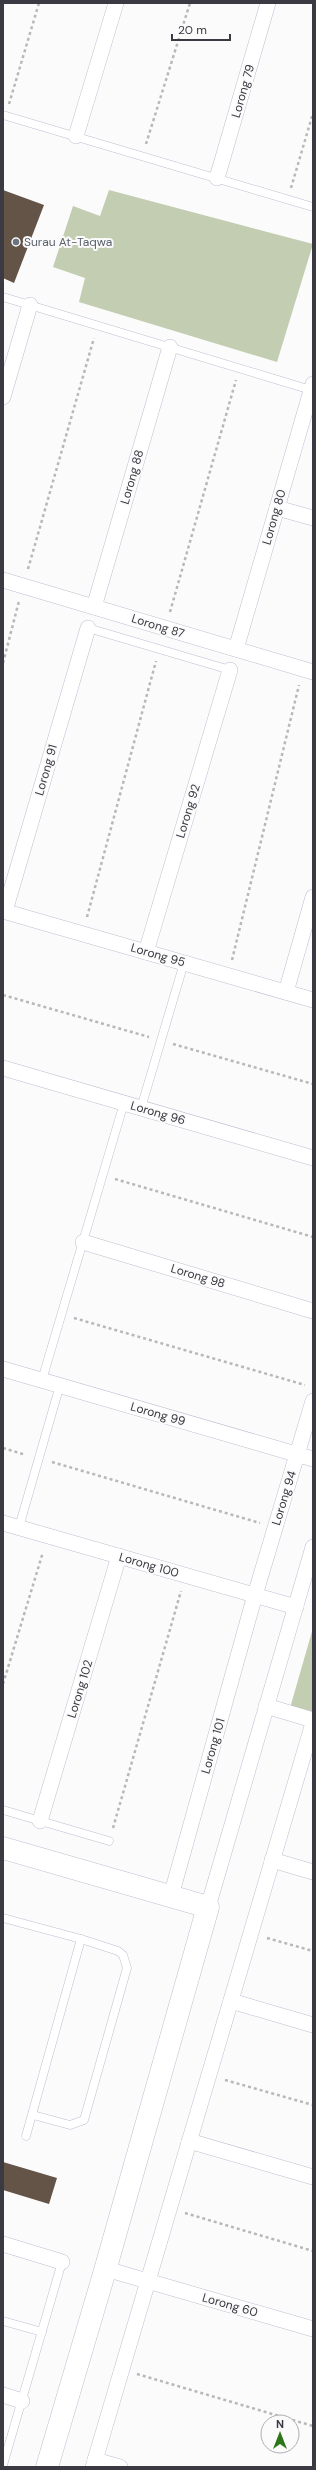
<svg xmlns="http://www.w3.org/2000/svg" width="316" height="2470" viewBox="0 0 316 2470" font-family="'DM Sans',sans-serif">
	<rect width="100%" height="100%" fill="#fbfbfb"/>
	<g fill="#c2cdb1">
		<path d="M109,190L313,244L277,362L79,302L85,278L53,267L73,206L100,216Z"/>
		<path d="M313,1628V1714L290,1708Z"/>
	</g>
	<g fill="#645347">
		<path d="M3,190L44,205L14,283L3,278Z"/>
		<path d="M3,2162L57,2178L49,2204L3,2190Z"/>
	</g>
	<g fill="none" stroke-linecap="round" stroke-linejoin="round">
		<defs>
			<g id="lane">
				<path d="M3,115L313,207"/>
				<path d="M3,297L311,390"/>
				<path d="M88,628L230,670"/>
				<path d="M141,1108L184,963"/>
				<path d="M42,1380L124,1103"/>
				<path d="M19,1527L60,1385"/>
				<path d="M3,1810L109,1841"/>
				<path d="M3,1918L81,1939L26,2136"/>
				<path d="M33,2115L70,2125L84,2120L127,1968L123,1955L118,1951L81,1939"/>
				<path d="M3,2321L42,2332"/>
				<path d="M3,2465L62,2262"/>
			</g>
			<g id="street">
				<path d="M76,136L116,3"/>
				<path d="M217,178L268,3"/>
				<path d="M3,397L30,305"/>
				<path d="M277,508L313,518"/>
				<path d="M3,580L313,672"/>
				<path d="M94,607L170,347"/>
				<path d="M236,649L313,384"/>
				<path d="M3,911L313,1000"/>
				<path d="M5,911L88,628"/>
				<path d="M146,952L230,670"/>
				<path d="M286,992L313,897"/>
				<path d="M3,1068L313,1158"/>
				<path d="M83,1242L313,1311"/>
				<path d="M3,1369L313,1459"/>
				<path d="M3,1523L296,1607"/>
				<path d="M266,1706L313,1720"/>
				<path d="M40,1821L119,1556"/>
				<path d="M272,1860L313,1872"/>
				<path d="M171,1896L255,1595L313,1401"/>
				<path d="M208,1907L313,1547"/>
				<path d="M231,2001L313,2025"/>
				<path d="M189,2141L313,2177"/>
				<path d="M3,2244L62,2262"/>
				<path d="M106,2269L313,2329"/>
				<path d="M3,2395L22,2401"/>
				<path d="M95,2460L120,2467"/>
				<path d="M93,2467L313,1723"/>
			</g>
			<path id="secondary" d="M3,1848L208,1907L104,2274L47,2467"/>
		</defs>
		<use href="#lane" stroke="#c2bdd2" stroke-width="9"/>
		<use href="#street" stroke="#c2bdd2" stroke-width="16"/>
		<use href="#secondary" stroke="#c2bdd2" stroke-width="23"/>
		<g stroke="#b8b8bb" stroke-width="2.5" stroke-dasharray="3 3" stroke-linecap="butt">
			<path d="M9,104L39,3"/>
			<path d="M146,144L190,3"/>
			<path d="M291,188L313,113"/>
			<path d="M28,569L94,338"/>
			<path d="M170,612L236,380"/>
			<path d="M3,663L19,601"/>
			<path d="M87,917L156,661"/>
			<path d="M232,960L299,685"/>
			<path d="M3,995L149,1037"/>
			<path d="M173,1044L313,1084"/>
			<path d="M115,1179L313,1237"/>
			<path d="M74,1318L305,1385"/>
			<path d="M3,1448L26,1455"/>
			<path d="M52,1462L260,1523"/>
			<path d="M3,1684L43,1552"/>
			<path d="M113,1828L181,1591"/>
			<path d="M267,1938L313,1951"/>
			<path d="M225,2080L313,2105"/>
			<path d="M185,2213L313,2251"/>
			<path d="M137,2374L313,2426"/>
		</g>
		<use href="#lane" stroke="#fff" stroke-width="8"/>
		<use href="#street" stroke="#fff" stroke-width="15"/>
		<use href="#secondary" stroke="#fff" stroke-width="22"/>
	</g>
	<circle fill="#6b7280" stroke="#fbfbfb" stroke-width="1.5" cx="16" cy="242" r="4"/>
	<g text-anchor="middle" stroke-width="4" stroke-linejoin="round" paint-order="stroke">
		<g font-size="12" fill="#3b3942" stroke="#fbfbfb">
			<text transform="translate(243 91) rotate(-74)" y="4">Lorong 79</text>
			<text transform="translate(132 477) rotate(-74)" y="4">Lorong 88</text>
			<text transform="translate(274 517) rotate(-74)" y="4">Lorong 80</text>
			<text transform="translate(158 626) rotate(17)" y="4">Lorong 87</text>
			<text transform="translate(46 770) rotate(-74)" y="4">Lorong 91</text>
			<text transform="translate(188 811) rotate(-73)" y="4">Lorong 92</text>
			<text transform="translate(158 955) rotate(16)" y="4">Lorong 95</text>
			<text transform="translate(158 1113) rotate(16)" y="4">Lorong 96</text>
			<text transform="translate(198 1276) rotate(17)" y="4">Lorong 98</text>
			<text transform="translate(158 1414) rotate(16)" y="4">Lorong 99</text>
			<text transform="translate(284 1498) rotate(-73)" y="4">Lorong 94</text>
			<text transform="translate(149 1565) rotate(16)" y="4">Lorong 100</text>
			<text transform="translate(80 1689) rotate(-73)" y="4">Lorong 102</text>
			<text transform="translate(213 1746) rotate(-74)" y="4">Lorong 101</text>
			<text transform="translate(230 2305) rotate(16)" y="4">Lorong 60</text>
		</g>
		<g font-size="12" fill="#5b616d" stroke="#fbfbfb" text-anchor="start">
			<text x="24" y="246">Surau At-Taqwa</text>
		</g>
	</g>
	<rect width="316" height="2470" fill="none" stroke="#3b3942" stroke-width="8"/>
	<g transform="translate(280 2434)"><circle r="19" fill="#fbfbfb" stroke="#aeadb1"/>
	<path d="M0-3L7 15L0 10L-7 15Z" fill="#2c7518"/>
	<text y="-6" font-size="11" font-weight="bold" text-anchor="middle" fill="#3b3942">N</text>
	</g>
	<path d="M172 34v6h58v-6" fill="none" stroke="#3b3942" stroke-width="2"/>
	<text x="178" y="34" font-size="12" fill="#3b3942" stroke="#fbfbfb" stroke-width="3" paint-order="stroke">20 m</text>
</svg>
